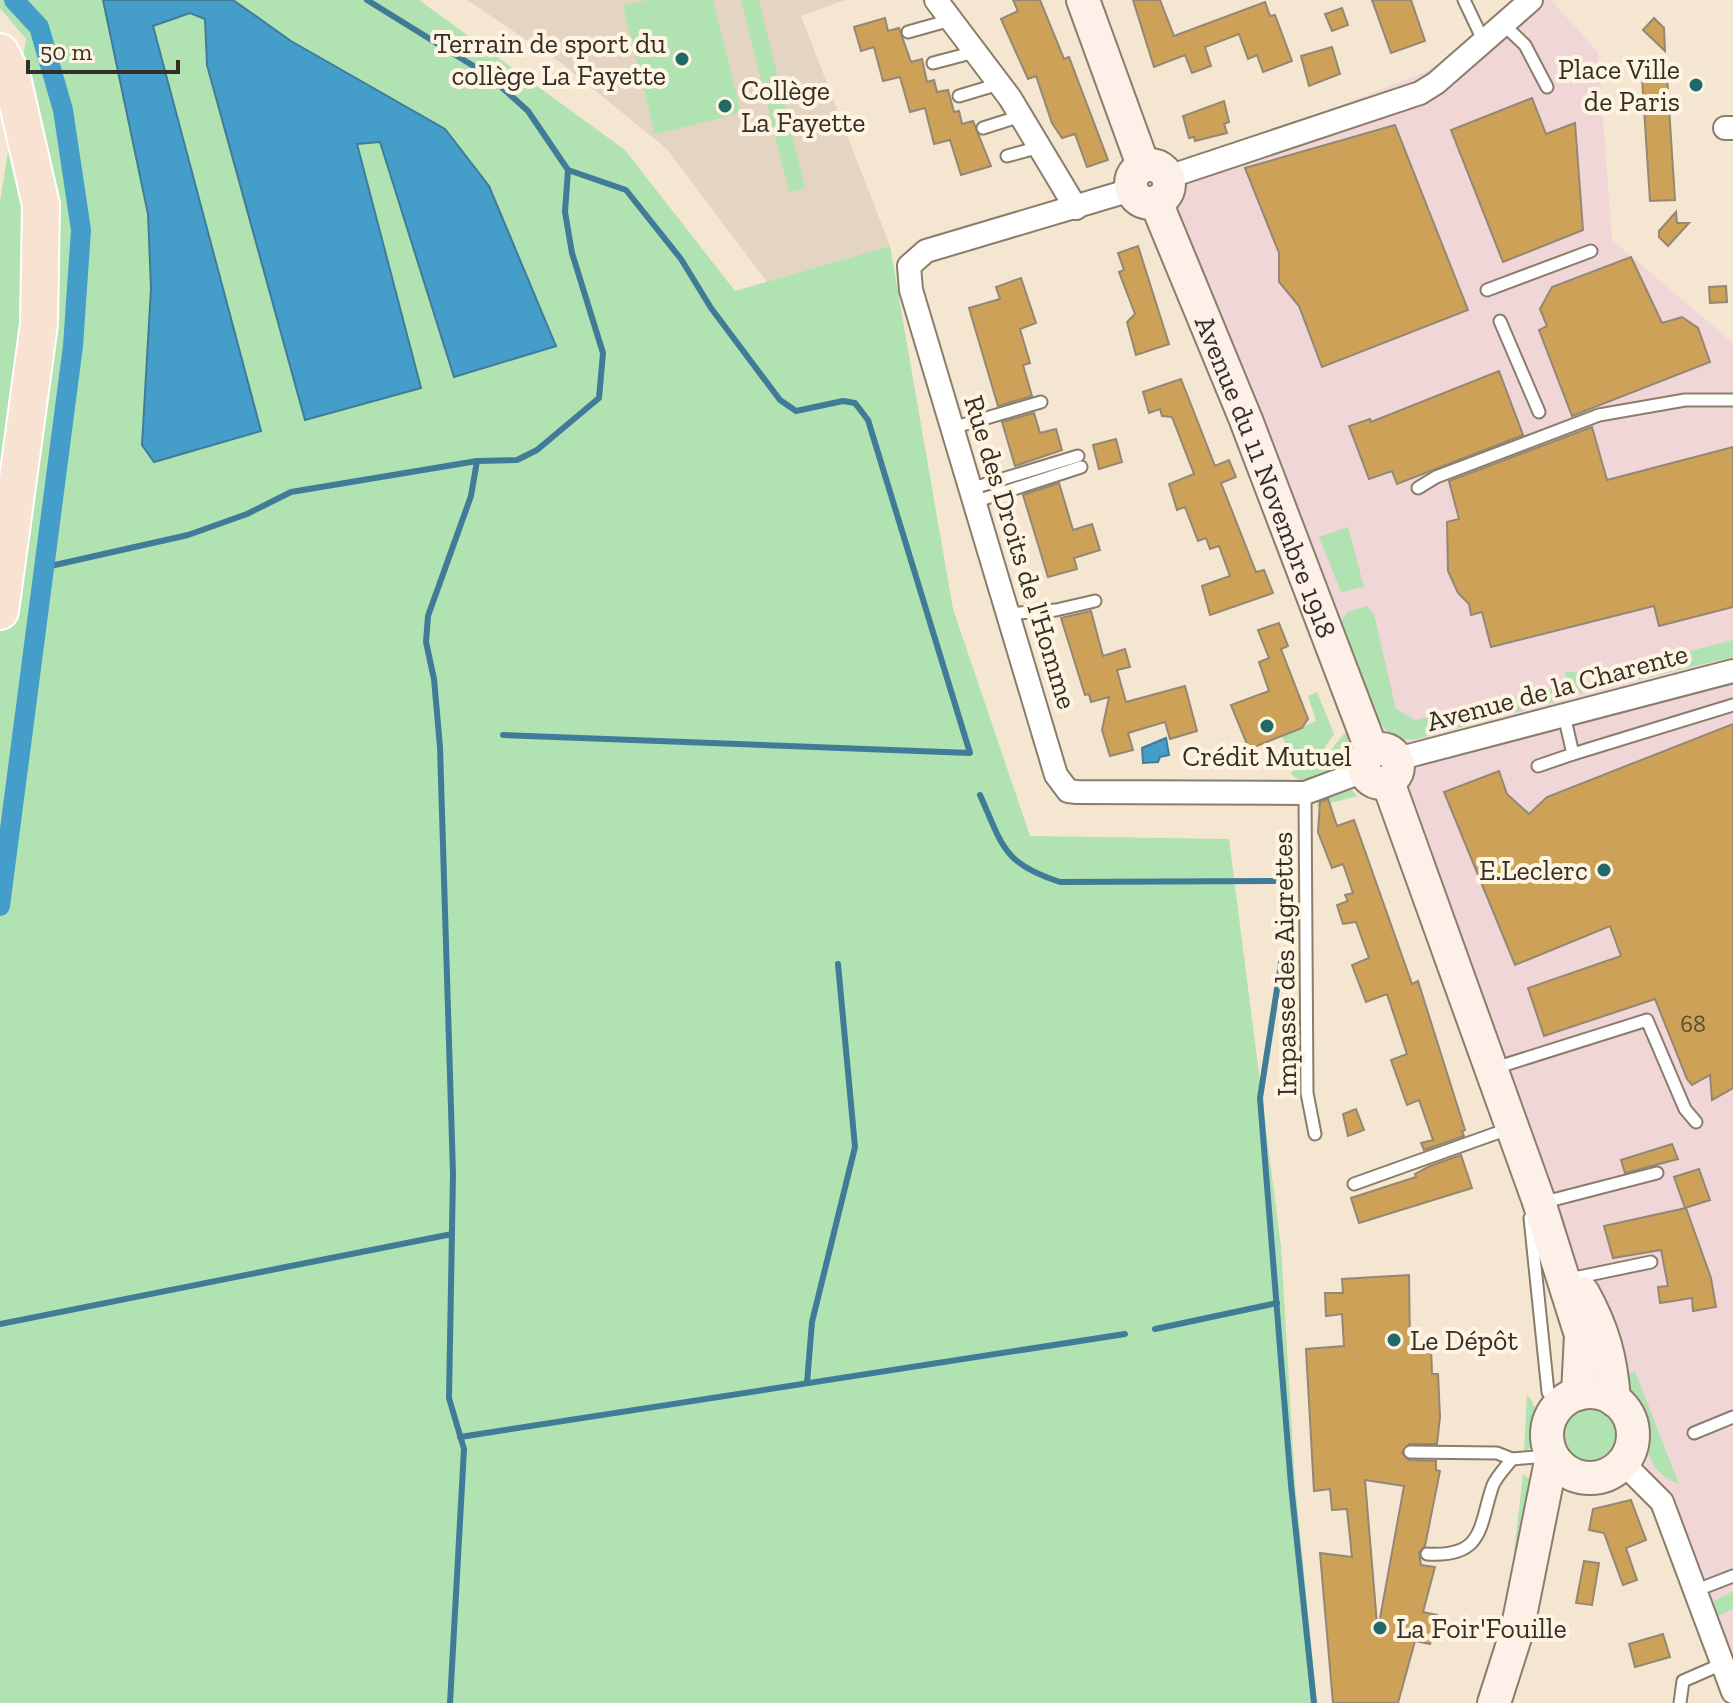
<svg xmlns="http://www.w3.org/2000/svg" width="1733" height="1703" viewBox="0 0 1733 1703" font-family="'Zilla Slab',serif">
	<rect width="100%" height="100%" fill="#f4e6d0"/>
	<path fill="#f1d6d8" d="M1515,0H1551L1598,52L1612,240L1733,343V1692L1463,992L1403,805L1164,175L1430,70Z"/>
	<path fill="#e3d5c2" d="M467,0H845L801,16L890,246L767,282L667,149L561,63Z"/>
	<g fill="#b0e3b1">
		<path d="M0,0H419L625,150L735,291L890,246L953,609L1030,836L1229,839L1281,1247L1295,1483L1317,1703H0V202L26,39L0,8Z"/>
		<path d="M647,0H713L741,113L655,134L623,6Z"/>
		<path d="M741,0H759L805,188L789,192Z"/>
		<path d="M1348,527L1364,587L1341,592L1319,537Z"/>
		<path d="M1367,606L1374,614L1396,709L1415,720L1568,684L1565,672H1576L1583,678L1584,690L1576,696L1417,739C1412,739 1403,740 1398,739C1373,731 1349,649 1339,625L1347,612Z"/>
		<path d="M1733,640V657L1616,685L1615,678L1630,666Z"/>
		<path d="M1317,692L1334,734L1323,750L1289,754L1282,736L1316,721L1308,696Z"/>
		<path d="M1348,730L1349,749L1343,766L1302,782L1291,774L1302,759C1336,760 1327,749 1348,730Z"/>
		<path d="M1342,790H1352L1357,796L1317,807L1318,800Z"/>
		<path d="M1635,1371L1679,1484C1649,1473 1647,1451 1642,1423C1639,1409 1632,1394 1627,1380V1375Z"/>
		<path d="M1527,1394C1540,1411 1539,1423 1538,1443L1524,1452Z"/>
		<circle cx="1591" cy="1435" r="30"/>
		<path d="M1523,1474L1534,1483L1510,1589Z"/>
		<path d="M1733,1591V1609L1715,1617L1714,1601Z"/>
	</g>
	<g fill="#459dc9" stroke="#407c98" stroke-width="2">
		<path d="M103,0H233L291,41L445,129L489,186L556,346L454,377L380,142L357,144L421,388L305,420L207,65L205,19L190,13L153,26L261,431L154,462L142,445L151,288L148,214Z"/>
		<path d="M1166,738L1169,755L1160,757L1158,762L1143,763L1142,748Z"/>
	</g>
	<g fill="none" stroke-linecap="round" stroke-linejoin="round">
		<g stroke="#407c98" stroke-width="6">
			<path d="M367,0L488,75L528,111L568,170L626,190L681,259L711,308L780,400L796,411L843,401L855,403L868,420L970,753L503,735"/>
			<path d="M46,567L188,535L247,514L291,492L477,461L517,460L537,450L599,398L603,353L572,253L565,212L568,170"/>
			<path d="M980,795C1003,846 1002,863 1060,882L1281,881"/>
			<path d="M1282,957L1260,1098L1291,1485L1314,1703"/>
			<path d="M0,1324L452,1234"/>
			<path d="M1155,1329L1277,1303"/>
			<path d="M807,1383L812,1322L855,1147L838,964"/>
			<path d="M460,1437L1125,1334"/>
			<path d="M450,1703L464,1449L449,1398L453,1174L440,747L434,679L426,642L428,616L471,496L477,461"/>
		</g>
		<path stroke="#459dc9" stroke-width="20" d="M0,906L73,346L81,230L63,110L39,27L14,0"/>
	</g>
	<g fill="#cda258" stroke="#948773" stroke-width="2" fill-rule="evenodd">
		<path d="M1013,0H1040L1064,59L1069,57L1108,160L1087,167L1075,134L1062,138L1052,123L1036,76L1028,79L1001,19L1018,11Z"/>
		<path d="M1133,0H1160L1174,36L1265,2L1270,16L1275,15L1292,61L1263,72L1257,55L1248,59L1239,34L1205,47L1211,66L1192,73L1185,55L1154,67Z"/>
		<path d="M1372,0H1411L1425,41L1391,53Z"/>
		<path d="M1342,8L1348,25L1332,31L1325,14Z"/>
		<path d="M885,18L888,31L899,28L911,62L922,59L927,82L934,80L937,92L948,90L954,112L959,111L962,124L973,121L991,166L961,175L950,140L934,144L925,108L910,112L900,77L883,81L874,47L861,51L854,27Z"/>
		<path d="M1654,18L1664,28L1665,51L1643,30Z"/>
		<path d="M1332,47L1340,74L1309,86L1301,56Z"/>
		<path d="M1666,61L1675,200L1650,201L1641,62Z"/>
		<path d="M1532,98L1546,134L1575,123L1583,230L1503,262L1451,130Z"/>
		<path d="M1224,101L1229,122L1224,124L1227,133L1195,141L1194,137L1189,138L1183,116Z"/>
		<path d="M1395,125L1468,310L1322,367L1299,306L1279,282V253L1245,168Z"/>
		<path d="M1676,212L1677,223H1689L1668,246L1659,237V231Z"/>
		<path d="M1138,246L1169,344L1136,355L1127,322L1135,314L1119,272L1124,270L1118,253Z"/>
		<path d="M1631,257L1662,323L1682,317L1698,328L1710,362L1572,416L1539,330L1547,326L1540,309L1552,287Z"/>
		<path d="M1021,278L1036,323L1020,329L1030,363L1023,365L1032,396L998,406L969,308L1000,299L996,287Z"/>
		<path d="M1726,286L1727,302L1710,303L1709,287Z"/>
		<path d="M1499,371L1523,435L1397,484L1392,471L1369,479L1349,426L1370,419L1371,422Z"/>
		<path d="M1181,379L1215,466L1229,460L1236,477L1221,483L1256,572L1264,570L1273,593L1210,615L1202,586L1230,576L1219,546L1210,549L1206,538L1198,541L1185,507L1177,510L1169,484L1194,474L1172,417L1162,416L1160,409L1149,413L1143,392Z"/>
		<path d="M1034,413L1040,433L1056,429L1062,450L1015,466L1002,422Z"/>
		<path d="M1592,427L1607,480L1733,447V607L1659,626L1654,606L1491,647L1482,612L1471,615L1469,604L1458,593L1448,571L1447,522L1459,519L1449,481Z"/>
		<path d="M1116,439L1122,462L1099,469L1093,445Z"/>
		<path d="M1059,483L1073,530L1092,524L1100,550L1074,558L1077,569L1048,577L1023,495Z"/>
		<path d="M1091,611L1103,656L1125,649L1130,667L1117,670L1126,702L1185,686L1197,731L1170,739L1165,722L1148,727L1128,733L1133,750L1110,756L1102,730L1109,697L1091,702L1089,694L1085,695L1061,618Z"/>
		<path d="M1279,623L1288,646L1281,649L1308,719L1302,728L1249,749L1231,705L1269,691L1259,662L1269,658L1258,630Z"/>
		<path d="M1733,724V1088L1712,1100L1710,1075L1692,1085L1687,1079L1655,999L1544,1036L1528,988L1621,956L1610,926L1515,965L1444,792L1499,771L1507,794L1529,814L1547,797Z"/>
		<path d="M1328,799L1337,826L1354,820L1412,984L1418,981L1465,1130L1462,1131L1464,1136L1424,1150L1421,1143L1433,1140L1419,1100L1407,1105L1391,1060L1407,1054L1387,994L1366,1002L1352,965L1369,958L1356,922L1343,924L1337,905L1348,901L1345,895L1353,893L1343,864L1332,868L1318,832L1320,802Z"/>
		<path d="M1356,1109L1364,1130L1348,1136L1343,1114Z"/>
		<path d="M1672,1144L1678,1159L1625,1173L1621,1160Z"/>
		<path d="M1461,1155L1472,1188L1359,1223L1351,1198L1416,1177L1415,1174L1430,1166Z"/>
		<path d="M1699,1169L1710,1200L1685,1208L1674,1177Z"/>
		<path d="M1686,1208L1711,1278L1716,1307L1693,1311L1692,1298L1660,1303L1658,1287L1668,1286L1661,1250L1613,1258L1604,1226Z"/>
		<path d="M1409,1275L1410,1347L1431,1346L1432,1374H1438L1440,1417L1437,1444H1409L1402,1453L1409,1460L1436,1461V1470L1440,1471L1425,1546L1419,1553L1421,1565L1435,1567L1423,1612L1437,1615L1430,1644L1415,1641L1398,1703H1333L1320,1553L1352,1557L1347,1509L1332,1510L1330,1489L1314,1491L1306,1349L1344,1346L1342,1314L1326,1316L1325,1293H1343L1342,1279ZM1365,1480L1404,1486L1379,1624H1377Z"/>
		<path d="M1631,1500L1646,1540L1626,1548L1637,1580L1623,1585L1604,1533L1589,1530L1593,1509Z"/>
		<path d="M1584,1561L1599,1563L1592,1605L1576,1603Z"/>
		<path d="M1663,1634L1670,1657L1635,1667L1629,1644Z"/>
	</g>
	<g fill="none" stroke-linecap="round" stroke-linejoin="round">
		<defs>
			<g id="service">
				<path d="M1464,0L1484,42"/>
				<path d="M1504,25L1525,45L1547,87"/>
				<path d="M908,32L951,20"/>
				<path d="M933,63L975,52"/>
				<path d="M959,96L999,84"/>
				<path d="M983,128L1021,116"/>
				<path d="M1007,156L1040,147"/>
				<path d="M1487,290L1591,251"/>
				<path d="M1500,321L1539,412"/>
				<path d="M952,428L1041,402"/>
				<path d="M1418,488L1436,477L1599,415L1685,400H1733"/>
				<path d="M970,489L1078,456"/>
				<path d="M974,502L1081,467"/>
				<path d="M1008,614L1056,610L1095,601"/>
				<path d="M1564,715L1573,754L1733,705"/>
				<path d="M1538,766L1573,754"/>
				<path d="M1305,793L1307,1093L1315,1134"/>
				<path d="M1495,1068L1647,1020L1685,1109L1696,1122"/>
				<path d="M1354,1184L1508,1129"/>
				<path d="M1541,1203L1657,1173"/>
				<path d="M1530,1218L1548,1392L1559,1406"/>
				<path d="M1574,1278L1651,1262"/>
				<path d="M1694,1433L1733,1417"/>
				<path d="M1410,1452L1497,1453L1512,1459L1547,1456"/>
				<path d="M1427,1554C1485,1558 1479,1525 1493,1485C1497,1476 1506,1467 1512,1459"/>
				<path d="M1697,1590L1733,1576"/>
				<path d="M1680,1703L1683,1681L1722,1664"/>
			</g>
			<g id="minor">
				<path d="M936,0L1010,98L1076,208"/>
				<path d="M1725,128H1733"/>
				<path d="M1168,177L1420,93L1436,83L1531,0"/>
				<path d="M1131,190L926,251L909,266L911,290L1056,775L1068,791L1077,792L1305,793L1364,771"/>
				<path d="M1397,759L1733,671"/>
				<path d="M1623,1463L1662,1502L1733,1692"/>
			</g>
			<g id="secondary">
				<path d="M1083,0L1143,165"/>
				<circle cx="1150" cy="184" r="19"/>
				<path id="s1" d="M1156,202L1246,420L1372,751"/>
				<circle cx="1381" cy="766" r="17"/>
				<path d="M1388,782L1538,1199L1581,1335L1578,1394"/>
				<path d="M1583,1293C1603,1329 1611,1358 1614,1400"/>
				<circle cx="1590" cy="1435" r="43"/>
				<path d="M1494,1703L1517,1631L1552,1456"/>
			</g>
			<path id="primary" d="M0,52L11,73L41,205L39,324L0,611"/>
		</defs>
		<use href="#service" stroke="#8a7d69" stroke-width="15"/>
		<use href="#minor" stroke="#8a7d69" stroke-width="26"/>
		<use href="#secondary" stroke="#8a7d69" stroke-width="36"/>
		<use href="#primary" stroke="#fff" stroke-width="40"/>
		<use href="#service" stroke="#fff" stroke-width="11"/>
		<use href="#minor" stroke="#fff" stroke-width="22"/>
		<use href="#secondary" stroke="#fcf0e8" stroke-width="32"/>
		<use href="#primary" stroke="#f8e2d2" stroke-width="36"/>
	</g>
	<g fill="#1f6a66" stroke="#fff4e2" stroke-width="3">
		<circle cx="682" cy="59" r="8"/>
		<circle cx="1696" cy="85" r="8"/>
		<circle cx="725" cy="106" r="8"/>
		<circle cx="1267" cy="726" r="8"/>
		<circle cx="1604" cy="870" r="8"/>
		<circle cx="1394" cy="1340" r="8"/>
		<circle cx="1380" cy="1628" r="8"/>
	</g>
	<g text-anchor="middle" stroke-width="8" stroke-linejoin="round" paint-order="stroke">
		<g font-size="24" fill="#5a4c32">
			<text x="1693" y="1032">68</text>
		</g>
		<g font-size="28" fill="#342f26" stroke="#fff4e2" text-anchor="end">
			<text x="666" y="53">Terrain de sport du<tspan x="666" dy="32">collège La Fayette</tspan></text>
			<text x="1680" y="79">Place Ville<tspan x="1680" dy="32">de Paris</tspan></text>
			<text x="741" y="100" text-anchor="start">Collège<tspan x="741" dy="32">La Fayette</tspan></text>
			<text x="1267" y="766" text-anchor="middle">Crédit Mutuel</text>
			<text x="1588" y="880">E.Leclerc</text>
			<text x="1410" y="1350" text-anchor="start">Le Dépôt</text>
			<text x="1396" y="1638" text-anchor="start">La Foir'Fouille</text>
		</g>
		<g font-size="28" fill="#342f26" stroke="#fff4e2">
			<text dy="10" stroke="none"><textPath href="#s1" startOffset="296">Avenue du 11 Novembre 1918</textPath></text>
			<text transform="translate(1021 552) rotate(73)" y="10">Rue des Droits de l'Homme</text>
			<text transform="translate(1557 687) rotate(-15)" y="10">Avenue de la Charente</text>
			<text transform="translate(1284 964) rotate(-91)" y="10">Impasse des Aigrettes</text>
		</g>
	</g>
	<path d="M28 60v12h150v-12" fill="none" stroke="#342f26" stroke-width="4"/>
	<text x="40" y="60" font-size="24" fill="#342f26" stroke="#fff4e2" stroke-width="6" paint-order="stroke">50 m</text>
</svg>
